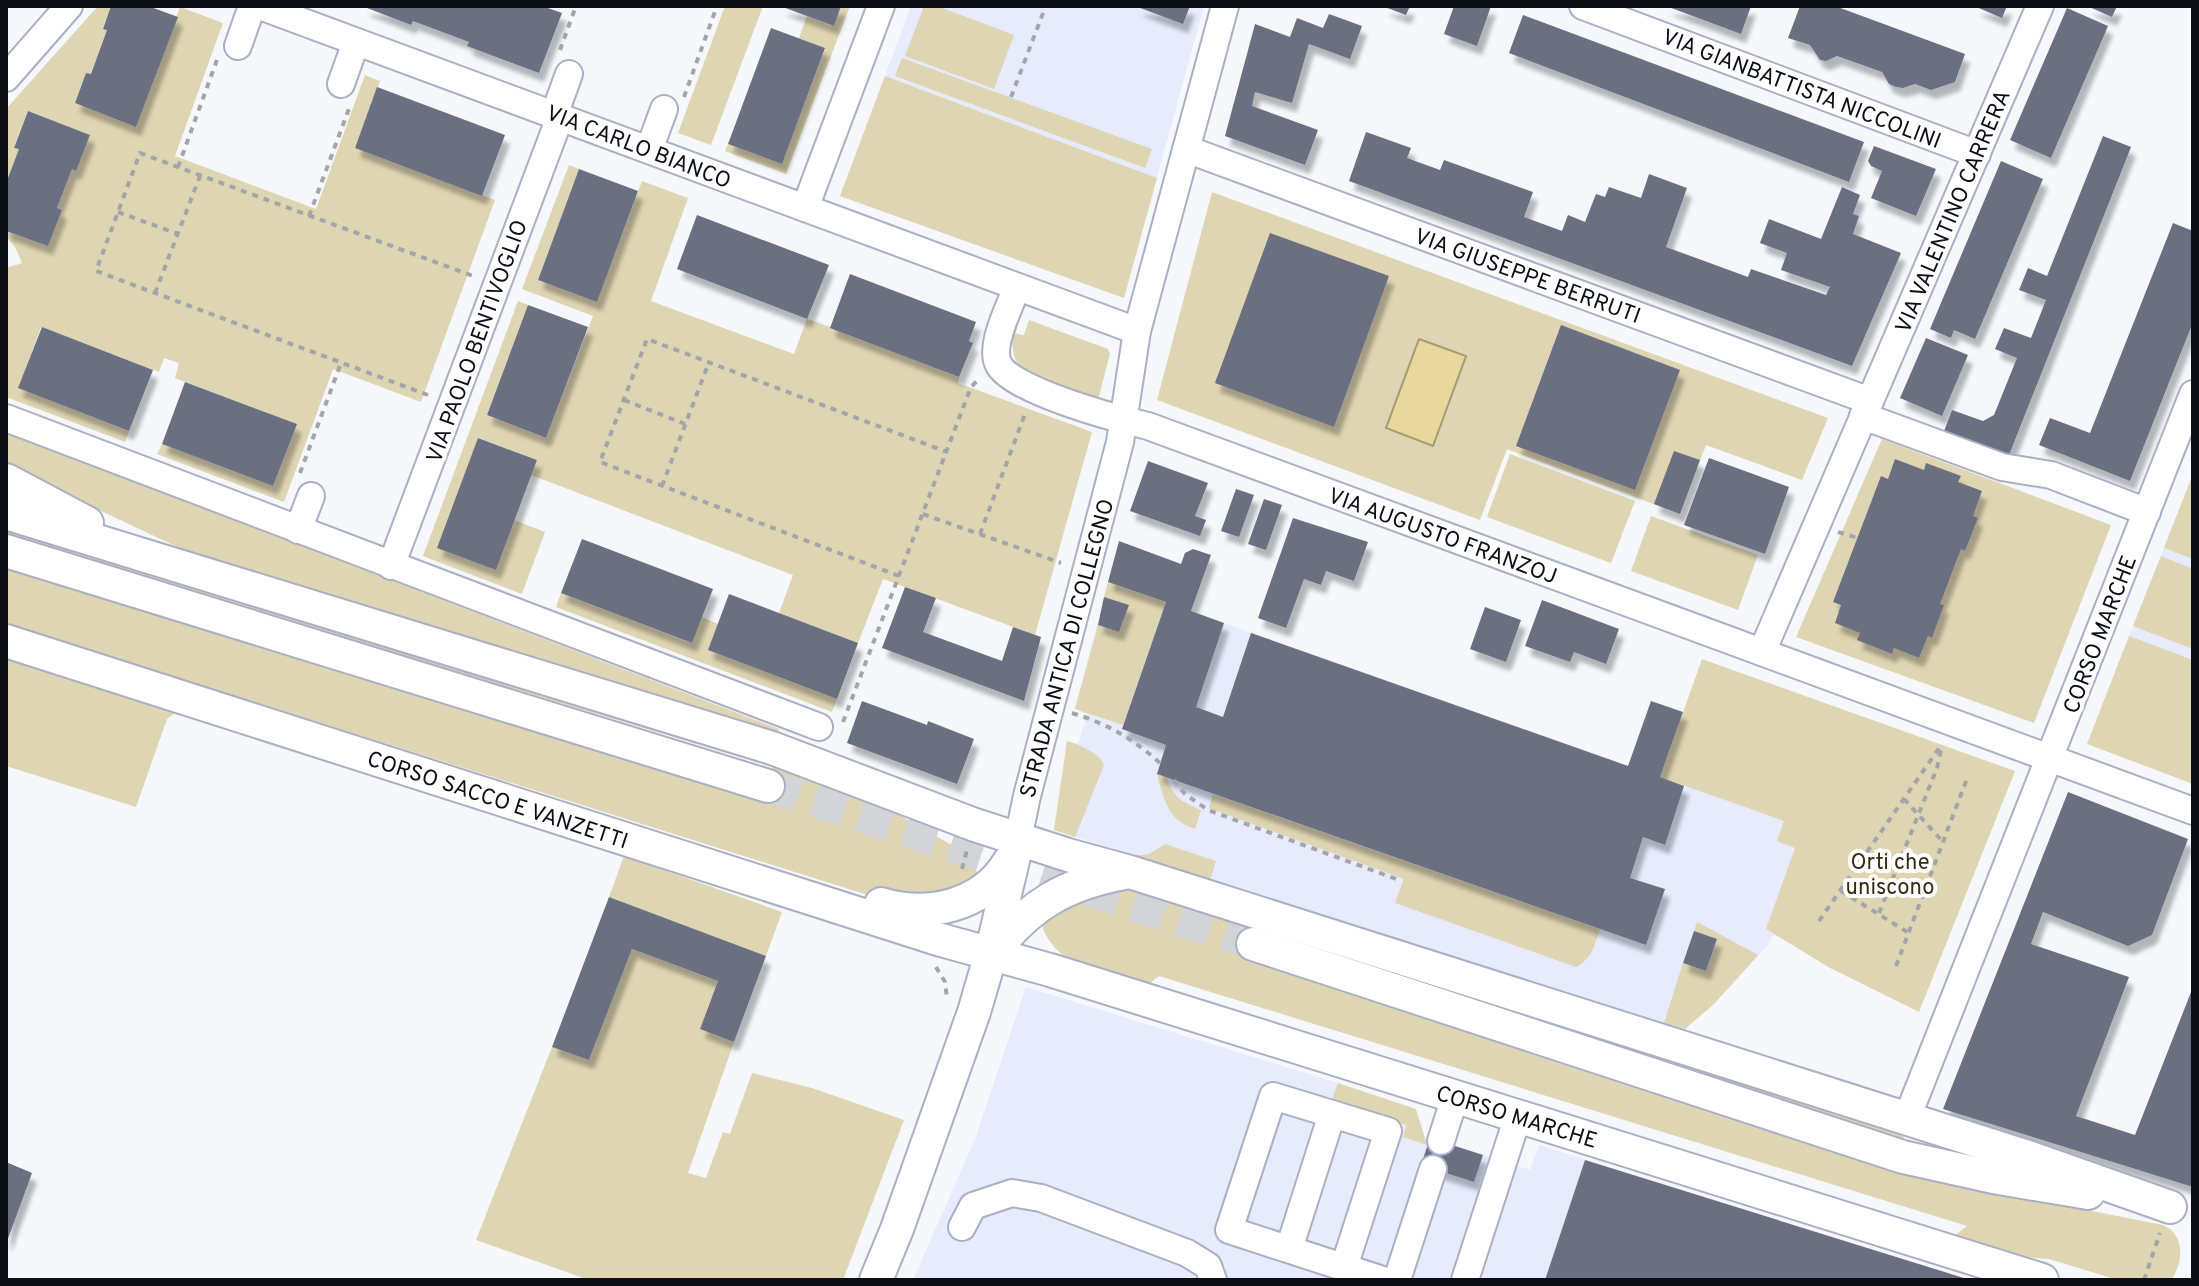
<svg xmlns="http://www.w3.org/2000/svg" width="2199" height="1286" viewBox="0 0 2199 1286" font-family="Overpass,sans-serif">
	<defs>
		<filter id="shadow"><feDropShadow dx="5" dy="9" stdDeviation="2" flood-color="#0004"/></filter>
	</defs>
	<rect width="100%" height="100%" fill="#f6f7fb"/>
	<g fill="#e7ebfd">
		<path d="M911,6H1204L1124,298L840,196Z"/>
		<path d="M2193,474V660L2129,636Z"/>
		<path d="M1108,582L1822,834L1807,876L1767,946L1730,987L1685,1029L1054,830L1067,741L1078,744L1087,714L1075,709Z"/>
		<path d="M1026,987L1338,1083L1332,1102L1406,1125L1403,1137L1427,1145L1430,1138L1530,1170L1539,1145L1969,1280H913L975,1139Z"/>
	</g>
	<g fill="#ded5b2">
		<path d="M98,6H111L103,28L107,30L91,74L86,73L75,103L136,126L180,7L223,23L175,156L316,209L365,75L380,81L355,148L495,200L421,402L333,369L284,502L157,454L162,444L273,485L296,424L175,378L179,363L164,358L159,372L41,327L19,388L129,431L125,442L6,397V268L22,263L15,247L6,236V231L48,246L61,210L57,208L72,169L76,170L90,135L28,111L14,147L19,149L6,183V109Z"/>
		<path d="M725,6H763L711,145L678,133Z"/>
		<path d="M841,6H850L786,174L725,151L728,144L782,163L825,49L799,38L807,16L833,26Z"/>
		<path d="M924,6H937L1014,35L994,89L905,56Z"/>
		<path d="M902,58L1152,149L1145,168L895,76Z"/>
		<path d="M885,76L1157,178L1124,298L840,196Z"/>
		<path d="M569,165L579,169L538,280L597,301L642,181L688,198L651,301L794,354L807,319L814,321L959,377L958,383L1092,432L1035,635L883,579L858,643L779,613L793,575L531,475L537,460L479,438L496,570L514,520L545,532L522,594L423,556L518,301L528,305L487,415L546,438L593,316L522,289Z"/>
		<path d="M1212,192L1828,418L1802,480L1706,445L1680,514L1507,449L1480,520L1157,400Z"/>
		<path d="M1029,320L1108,349L1110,354L1098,400L1023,372C1013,359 1011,348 1014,333L1024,335Z"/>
		<path d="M6,432L779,729L777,736L188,552L6,466Z"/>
		<path d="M1882,439L2111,525L2034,723L1796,637Z"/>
		<path d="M1510,454L1635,501L1611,563L1487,517Z"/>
		<path d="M2193,474V559L2164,548Z"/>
		<path d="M1651,516L1758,555L1738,610L1631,571Z"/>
		<path d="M6,528L768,759L880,804L969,855L977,873L969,888L890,902L6,624V566L222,636L762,801L773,767L6,536Z"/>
		<path d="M2161,556L2193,569V649L2133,626Z"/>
		<path d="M1108,582L1166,602L1123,725L1075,709L1098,625L1119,632L1128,605L1104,597Z"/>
		<path d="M561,593L691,643L702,617L718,624L709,650L837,699L832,712L556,607Z"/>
		<path d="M2129,636L2193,660V784L2087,744Z"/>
		<path d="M6,659L175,713L167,719L136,807L6,766Z"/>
		<path d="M1702,659L2015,771L1919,1012L1830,968L1766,929L1795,848L1777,841L1784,821L1660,777Z"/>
		<path d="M1067,741C1080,745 1099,753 1104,765L1075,837L1054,830Z"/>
		<path d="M1157,774L1166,777C1175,798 1180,801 1201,810L1195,829C1168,821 1164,799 1157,774Z"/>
		<path d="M1213,794L1600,929C1595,944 1592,959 1576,967L1395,903L1404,879L1209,808Z"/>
		<path d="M1165,844L1216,861L1210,880L1134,856L1149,854Z"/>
		<path d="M624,856L782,912L766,956L609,897Z"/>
		<path d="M1132,883L1774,1090L1903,1136L1904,1139L1898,1141L1259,929L1248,961L1762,1130L1974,1188L2163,1225C2185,1234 2184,1263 2171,1280H2118L2049,1259L2010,1256L1948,1241L1967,1226L1159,976L1143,989C1125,984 1106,979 1089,972C1068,963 1036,937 1042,912Z"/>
		<path d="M1697,922L1758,955L1714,1004L1685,1029L1664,1023L1683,963L1706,971L1717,940L1694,931Z"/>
		<path d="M632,949L718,981L700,1029L734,1042L688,1173L706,1178L723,1132L730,1134L752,1073L812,1088L904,1120L843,1280H589L476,1240L552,1047L589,1060Z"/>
		<path d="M1338,1083L1416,1109L1427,1145L1403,1137L1406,1125L1331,1102Z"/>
	</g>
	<path fill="#e8d89e" stroke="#a69b75" stroke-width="2" d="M1419,339L1466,356L1433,446L1386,428Z"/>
	<g fill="#6b6f82" filter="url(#shadow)">
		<path d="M111,6H148L178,17L136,127L75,103L86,73L91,74L107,30L103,29Z"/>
		<path d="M362,6H542L562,13L539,73L467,46L469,42L413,21L411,25Z"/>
		<path d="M780,6H841L834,26Z"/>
		<path d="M1135,6H1190L1183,24Z"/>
		<path d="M1382,6H1410L1406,15Z"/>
		<path d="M1454,6H1491L1477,46L1444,34Z"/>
		<path d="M1666,6H1751L1741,34Z"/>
		<path d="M1800,6H1835L1965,54L1955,82L1931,90L1915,84L1903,88L1896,87L1889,84L1882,72L1837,56L1826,61L1820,60L1810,45L1788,38Z"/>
		<path d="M1974,6H2007L2002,18Z"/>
		<path d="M2087,6H2117L2112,17Z"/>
		<path d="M2067,8L2108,26L2051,158L2010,140Z"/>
		<path d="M1329,14L1362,26L1350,59L1309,44L1292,103L1255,92L1252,106L1318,130L1305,165L1225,136L1255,24L1290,37L1297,18L1323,28Z"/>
		<path d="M1523,15L1864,142L1849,182L1509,53Z"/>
		<path d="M771,28L825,48L782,164L728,144Z"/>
		<path d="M377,87L505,135L482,196L355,148Z"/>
		<path d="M28,111L90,135L76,171L72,169L57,208L62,210L48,246L6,231V183L19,149L14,148Z"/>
		<path d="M1366,132L1411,148L1407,158L1440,170L1444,160L1533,192L1524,217L1562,231L1568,215L1585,222L1596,194L1605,197L1609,187L1641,198L1649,174L1687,188L1666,247L1748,277L1751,269L1826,295L1830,287L1781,270L1787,253L1760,243L1769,219L1821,239L1842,187L1860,195L1853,214L1859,216L1853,234L1901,253L1852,366L1349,181Z"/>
		<path d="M2103,136L2131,147L2009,455L1944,431L1952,410L1983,421L1994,415L2017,358L1995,349L2004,328L2031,338L2046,300L2019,290L2028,268L2047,276Z"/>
		<path d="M1874,146L1936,169L1916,216L1871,198L1882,171L1871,166L1868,161Z"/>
		<path d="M2001,161L2043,179L1975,339L1954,330L1951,338L1930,329Z"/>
		<path d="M579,169L638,191L597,302L538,280Z"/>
		<path d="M697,215L829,265L807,319L677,269Z"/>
		<path d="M2173,223L2193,231V322L2130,481L2039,445L2050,418L2090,433Z"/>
		<path d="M1270,233L1389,276L1334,427L1215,383Z"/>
		<path d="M850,274L976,322L969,341L973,343L959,377L830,328Z"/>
		<path d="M528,305L588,327L546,438L487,415Z"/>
		<path d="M1561,325L1680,370L1635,490L1516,446Z"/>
		<path d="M42,327L153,370L129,431L18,388Z"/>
		<path d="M1926,338L1968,355L1942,416L1900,398Z"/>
		<path d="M185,382L297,424L273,486L162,444Z"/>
		<path d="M478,438L537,460L496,570L437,548Z"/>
		<path d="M1674,451L1700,460L1680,514L1654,504Z"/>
		<path d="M1709,458L1789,487L1765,554L1684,525Z"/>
		<path d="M1895,459L1924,470L1926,463L1961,476L1958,482L1982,491L1973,516L1978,518L1965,551L1961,549L1940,604L1944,605L1932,638L1928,636L1919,658L1894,648L1892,654L1857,640L1860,633L1835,623L1841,605L1833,602L1881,476L1888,479Z"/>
		<path d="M1148,461L1208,483L1195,516L1206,520L1200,536L1130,511Z"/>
		<path d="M1236,489L1254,495L1239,537L1221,531Z"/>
		<path d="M1264,499L1282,505L1266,550L1248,544Z"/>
		<path d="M1293,518L1368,542L1354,581L1326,571L1321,585L1304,579L1286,628L1258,618Z"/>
		<path d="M582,539L713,589L692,643L561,593Z"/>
		<path d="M1119,541L1181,564L1185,553L1193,549L1211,555L1191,611L1224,623L1196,707L1223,717L1251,633L1628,766L1651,701L1683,712L1660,777L1684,786L1665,845L1643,837L1630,878L1665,889L1646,945L1157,774L1166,745L1122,729L1166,602L1108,582Z"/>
		<path d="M905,587L936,598L923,632L1002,661L1013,627L1041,637L1024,701L882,648Z"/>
		<path d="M729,594L858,643L837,699L708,650Z"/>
		<path d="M1104,597L1129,605L1119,632L1098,625Z"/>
		<path d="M1542,600L1619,629L1606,664L1574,652L1570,662L1525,646Z"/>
		<path d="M1485,607L1521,620L1506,662L1470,649Z"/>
		<path d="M862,701L927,725L928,721L974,739L957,784L847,743Z"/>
		<path d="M2068,792L2188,839L2152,935L2128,946L2043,912L2031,944L2129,977L2076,1116L2135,1135L2193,987V1187L1943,1109Z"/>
		<path d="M609,897L766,956L734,1042L700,1029L718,981L632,949L589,1060L552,1047Z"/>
		<path d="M1694,931L1717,939L1706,971L1683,963Z"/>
		<path d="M1430,1138L1483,1155L1474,1182L1421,1165Z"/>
		<path d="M1585,1160L1967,1279V1280H1545Z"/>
		<path d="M6,1162L32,1173L6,1244Z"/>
	</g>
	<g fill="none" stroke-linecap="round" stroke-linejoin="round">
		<path stroke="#d3d4d8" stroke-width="32" stroke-dasharray="32 16" stroke-linecap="butt" d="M768,786L1253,944"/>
		<defs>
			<g id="minor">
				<path d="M260,6L1137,331"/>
				<path d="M1583,6L1977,154"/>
				<path d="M238,46L252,6"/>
				<path d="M6,78L69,6"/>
				<path d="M341,84L356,42"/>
				<path d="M554,115L569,74"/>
				<path d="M1186,149L1870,401"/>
				<path d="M649,150L664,109"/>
				<path d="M805,208L881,6"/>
				<path d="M1017,287C1010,306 990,344 998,363C1008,390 1118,419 1148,426L2193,811"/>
				<path d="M1863,416L2002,467L2051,475L2147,512"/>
				<path d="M6,418L819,727"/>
				<path d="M298,530L311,496"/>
				<path d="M391,566L560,117"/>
				<path d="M1762,652L2040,6"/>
				<path d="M1018,839L1027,796L1120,442L1137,331L1225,6"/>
				<path d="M1332,1114L1388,1131L1344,1267"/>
				<path d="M1907,1118L2193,394"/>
				<path d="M1441,1141L1455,1097"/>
				<path d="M962,1227L973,1206L1012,1193L1041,1198L1187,1253L1208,1266L1213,1280"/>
				<path d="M1289,1249L1332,1114L1273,1096L1229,1230L1383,1280"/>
				<path d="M1397,1280L1433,1169"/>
				<path d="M1465,1280L1518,1116"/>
			</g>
			<g id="major">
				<path d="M6,480L87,523"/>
				<path d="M6,513L772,748L975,825L1068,855L1130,872L2031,1158L2170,1207"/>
				<path d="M6,551L768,786"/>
				<path d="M6,641L941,940L1050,970L2042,1280"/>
				<path d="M881,904C928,918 983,906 1009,862"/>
				<path d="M1253,944L1903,1157L1993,1177L2088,1193"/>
				<path d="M993,952C1030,904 1066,884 1124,873"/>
				<path d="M876,1280L897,1229L974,1012L991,954L1018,839"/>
			</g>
		</defs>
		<use href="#minor" stroke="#abafc4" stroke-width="30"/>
		<use href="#major" stroke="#abafc4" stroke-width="36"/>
		<g stroke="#a4a5aa" stroke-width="4" stroke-dasharray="6 6" stroke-linecap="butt">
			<path d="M560,50L576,6"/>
			<path d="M684,97L717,6"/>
			<path d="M1011,97L1045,8"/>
			<path d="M178,167L217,60"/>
			<path d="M118,212L178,234"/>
			<path d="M309,216L350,106"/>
			<path d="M155,293L200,176"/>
			<path d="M428,395L96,271L140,153L473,276"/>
			<path d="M624,400L685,424"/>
			<path d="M300,473L341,363"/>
			<path d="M662,486L709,362"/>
			<path d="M923,514L1061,563"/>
			<path d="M1838,532L1858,538"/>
			<path d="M980,534L1025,414"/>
			<path d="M899,576L600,462L647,339L947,452"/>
			<path d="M1072,713C1108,724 1132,738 1160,763"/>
			<path d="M843,722L971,387L980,378"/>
			<path d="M1174,780L1185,794L1208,810L1399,880"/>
			<path d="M1904,799L1943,842"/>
			<path d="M962,869L967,850"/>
			<path d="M1841,891L1909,933"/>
			<path d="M1879,913L1937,768L1941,750"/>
			<path d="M1819,921L1942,744"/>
			<path d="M1896,966L1968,776"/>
			<path d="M936,967L945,982L947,999"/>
			<path d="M2144,1280L2160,1233"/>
		</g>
		<use href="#minor" stroke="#fff" stroke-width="26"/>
		<use href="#major" stroke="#fff" stroke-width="32"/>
	</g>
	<g text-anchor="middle" stroke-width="8" stroke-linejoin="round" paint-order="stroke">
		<g font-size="22" fill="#0d0e15" stroke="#fff">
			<text transform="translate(1802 88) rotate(21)" y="8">VIA GIANBATTISTA NICCOLINI</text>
			<text transform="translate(639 146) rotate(21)" y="8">VIA CARLO BIANCO</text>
			<text transform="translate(1952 211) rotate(-67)" y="8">VIA VALENTINO CARRERA</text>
			<text transform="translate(1528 275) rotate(20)" y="8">VIA GIUSEPPE BERRUTI</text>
			<text transform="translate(476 341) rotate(-70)" y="8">VIA PAOLO BENTIVOGLIO</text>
			<text transform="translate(1443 535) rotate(20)" y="8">VIA AUGUSTO FRANZOJ</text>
			<text transform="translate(2099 634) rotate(-69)" y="8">CORSO MARCHE</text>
			<text transform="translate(1066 648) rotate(-75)" y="8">STRADA ANTICA DI COLLEGNO</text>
			<text transform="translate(498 799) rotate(18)" y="8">CORSO SACCO E VANZETTI</text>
			<text transform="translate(1517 1116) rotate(17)" y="8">CORSO MARCHE</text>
		</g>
		<g font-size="22" fill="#332c11" stroke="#fff">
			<text x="1890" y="869">Orti che<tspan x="1890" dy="25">uniscono</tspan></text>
		</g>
	</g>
	<rect width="2199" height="1286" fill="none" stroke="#0d0e15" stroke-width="16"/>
</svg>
